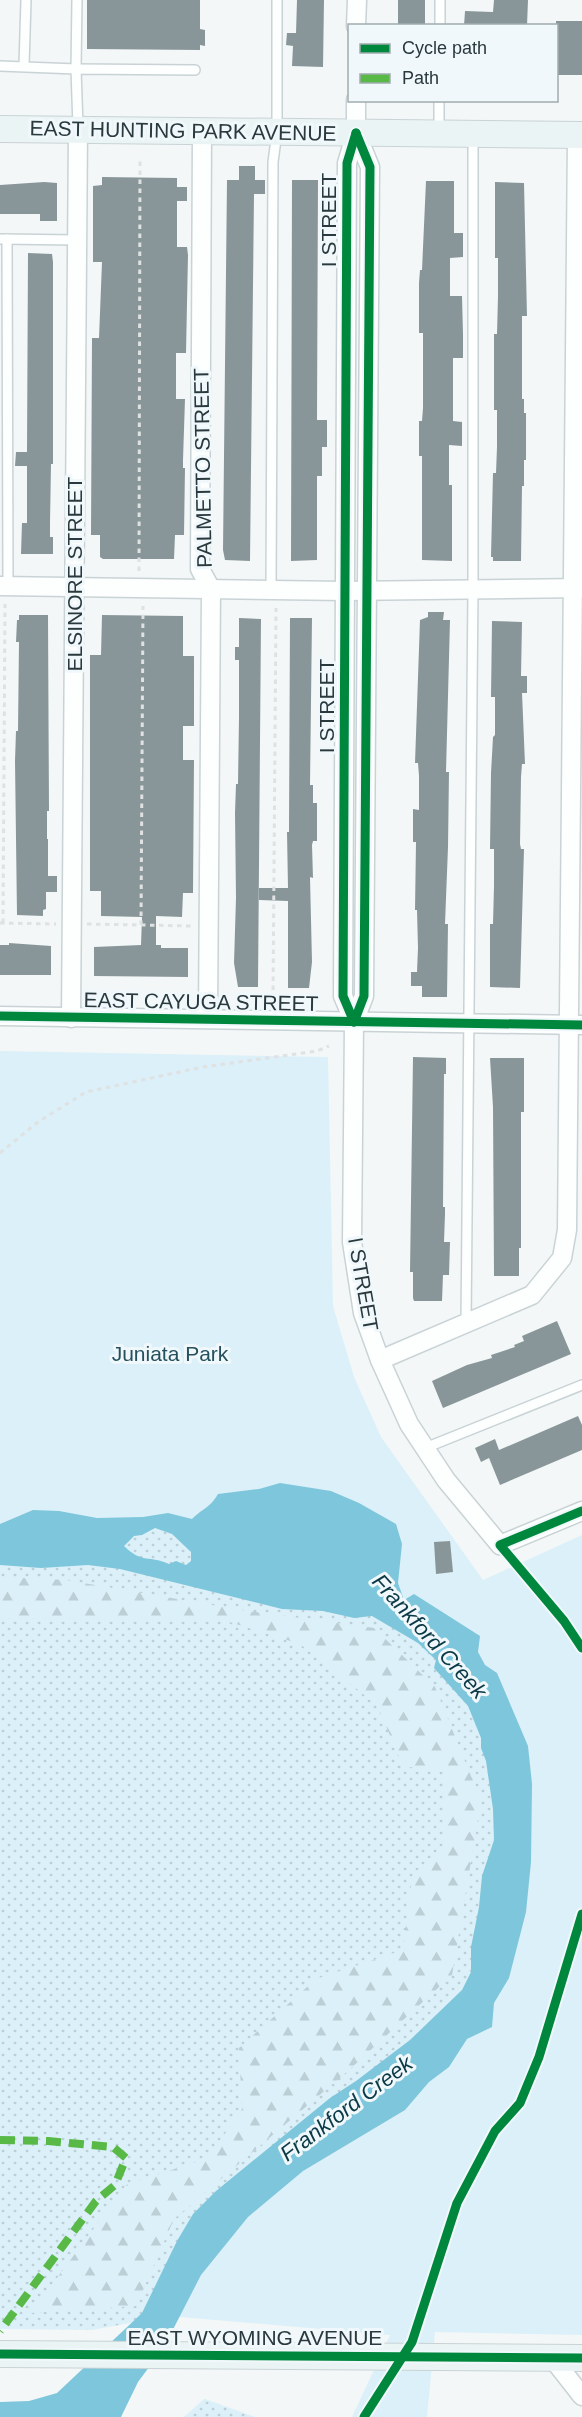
<svg xmlns="http://www.w3.org/2000/svg" width="582" height="2417" viewBox="0 0 582 2417" font-family="Helvetica,sans-serif">
	<defs>
		<pattern id="grass-dots" width="8" height="8" patternUnits="userSpaceOnUse" patternTransform="scale(1.5)"><rect width="8" height="8" fill="#dbf0f8"/><path d="M2 2h.1M6 6h.1" fill="none" stroke="#bccfd6" stroke-width="1.8" stroke-linecap="round"/></pattern>
		<pattern id="forest-firs" width="22" height="20" patternUnits="userSpaceOnUse" patternTransform="scale(1.5)"><rect width="22" height="20" fill="#dbf0f8"/><path d="M5 1l3.5 6h-7zM16 11l3.5 6h-7z" fill="#bccfd6"/></pattern>
	</defs>
	<rect width="100%" height="100%" fill="#f3f7f8"/>
	<g fill="url(#grass-dots)">
		<path d="M153,1525L345,1547L490,1698L512,1833L482,1964L414,2059L168,2316L92,2330L0,2329V1534Z"/>
		<path d="M204,2399H205L255,2417H184Z"/>
	</g>
	<path fill="url(#forest-firs)" d="M0,1577L66,1580L241,1610L374,1628L435,1687L481,1801L452,1975L349,2070L174,2219L136,2306L31,2313L126,2185L208,2158L242,2109L239,2048L316,1979L403,1950L412,1876L445,1843L443,1772L403,1766L377,1705L300,1644L223,1620L0,1618Z"/>
	<path fill="#dbf0f8" d="M0,1051L328,1057L333,1306L354,1377L381,1437L483,1580L582,1535V2335L435,2332L427,2417H352L390,2335L168,2316L184,2250L414,2059L482,1964L512,1833L490,1698L400,1599L153,1525L0,1534Z"/>
	<path fill="#7ec6db" fill-rule="evenodd" d="M280,1483L331,1491L359,1503L396,1524L402,1544L398,1583L404,1600L414,1594L480,1636L478,1652L485,1665L497,1673L528,1746L532,1784L531,1862L526,1912L509,1978L494,2003L492,2027L467,2039L449,2067L429,2082L405,2110L303,2171L248,2217L201,2275L164,2347L138,2382L121,2417H0V2402L29,2401L57,2393L142,2313L177,2241L193,2214L216,2191L330,2098L356,2081L410,2040L462,1990L471,1972V1947L479,1907L482,1876L494,1840L493,1809L486,1761L481,1748V1738L468,1706L434,1668L436,1660L418,1643L372,1616L354,1618L323,1611L282,1609L120,1569L88,1565L41,1568L0,1565V1524L33,1510L59,1511L97,1518L143,1517L168,1513L192,1519C203,1508 209,1509 218,1494L259,1489ZM155,1528L172,1534L191,1552V1561L186,1565L176,1561L169,1564C150,1555 142,1564 124,1546L134,1536L142,1535Z"/>
	<g fill="#899699">
		<path d="M87,0H200V29L205,30V46L200,45V50L87,49Z"/>
		<path d="M297,0H324L323,67L292,66L293,46L286,45L287,33H296Z"/>
		<rect x="398" y="0" width="27" height="26"/>
		<path d="M494,0H528L527,26H464L465,11L493,12Z"/>
		<rect x="556" y="21" width="26" height="54"/>
		<path d="M239,166H255V180H265V194H254L250,561L225,560L223,550L227,180H239Z"/>
		<path d="M102,177L177,178V187H187V201H177V247H187L188,255L186,353H176V399H185L183,460V468H185L184,535H175L174,559H103L100,557V535H91L92,338H99L102,262H93V186L102,185Z"/>
		<path d="M292,180H318L317,420H327V447H322V476H317V560L291,561Z"/>
		<path d="M426,181H454V233H463V257L450,258V296H462L463,334V358H453V421L462,422V446L449,445V485H452V561L422,560V456H419V421H422L423,408V333H419V283L420,270H422Z"/>
		<path d="M44,182L57,183V221H40V214H0V185Z"/>
		<path d="M495,182L524,183L527,316H522V399H524V413H526V460H524V486H522L521,561H493V557H491L493,473H496L497,447V410H494V334H497L498,296V258H495Z"/>
		<path d="M28,253L52,254L53,262V464H51L50,523V537H53V554H21L22,523H27V466H15L16,452H27Z"/>
		<path d="M428,612H444L443,620H450L446,772H449L448,847L445,924H448L447,997H422V986H411V972H417L418,948L417,910H415L416,842H413V809L419,810V776L418,763H415L420,620L428,617Z"/>
		<path d="M19,615H48L49,811H47V839H48V876H57V892H46V909L43,910V916L17,915L15,761L16,731H18L19,642H16L17,620H19Z"/>
		<path d="M102,615L183,616V656H194V726H183V760H194L193,893H183L182,917L156,916V945H161V948H188V977L94,976V947L141,945L142,917L101,916V891H90V655H101Z"/>
		<path d="M239,618L261,619L258,987H238L234,963L236,898L235,813L236,784H238L239,718V660H235V647H239Z"/>
		<path d="M290,618H312L310,785H313V803H317V841H313L312,845L313,878L310,877L312,962L309,988H288V901L259,900V888H288L287,832H289Z"/>
		<path d="M492,621L522,622L521,676H527V693H522L525,764H522L521,777L520,844L521,849H524L520,988L490,987V924H493L494,886V849H490L491,773L493,737L495,735V697H491Z"/>
		<path d="M9,943L51,946V975H0V945H9Z"/>
		<path d="M413,1057L446,1058V1074H444L443,1207H445V1214L444,1242H450L449,1275H443L442,1301H414L413,1298V1272H410Z"/>
		<path d="M490,1058H524V1112H521V1248H519V1276H494L493,1107Z"/>
		<path d="M557,1321L571,1354L443,1408L432,1381L467,1365L492,1358L491,1355L515,1347L514,1345L524,1341L522,1336Z"/>
		<path d="M578,1416L582,1425V1450L500,1485L489,1458L481,1462L475,1448L495,1439L499,1450Z"/>
		<path d="M450,1541L453,1572L436,1574L434,1542Z"/>
	</g>
	<g fill="none" stroke-linecap="round" stroke-linejoin="round">
		<defs>
			<g id="lane">
				<path d="M440,26V0"/>
				<path d="M0,66L76,69L77,0"/>
				<path d="M24,66L26,0"/>
				<path d="M78,127L76,69L195,70"/>
				<path d="M439,131V100"/>
				<path d="M0,239L77,240"/>
				<path d="M7,239L8,587"/>
				<path d="M271,590L273,162L277,132V0"/>
				<path d="M466,1324L473,589V136"/>
				<path d="M425,1448L582,1385"/>
			</g>
			<g id="street">
				<path d="M356,26L357,0"/>
				<path d="M356,100V133L347,163L343,996L354,1022L352,1242L363,1313L380,1360L409,1424L446,1480L500,1545L582,1511"/>
				<path d="M202,131L200,569L211,589L208,1019"/>
				<path d="M0,586L345,591L582,588"/>
				<path d="M0,1016L582,1025"/>
				<path d="M71,1018L78,130"/>
				<path d="M354,1022L364,996L370,167L356,133"/>
				<path d="M380,1360L532,1295L562,1258L567,1230L577,135"/>
				<path d="M553,2359L582,2396"/>
			</g>
			<g id="secondary">
				<path d="M0,129L582,135"/>
				<path d="M0,2354L582,2358"/>
			</g>
		</defs>
		<use href="#lane" stroke="#c9d3d5" stroke-width="12"/>
		<use href="#street" stroke="#c9d3d5" stroke-width="21"/>
		<use href="#secondary" stroke="#c9d3d5" stroke-width="28"/>
		<g stroke="#dfe1e2" stroke-width="3" stroke-dasharray="4.5 4.5" stroke-linecap="butt">
			<path d="M139,571L140,157"/>
			<path d="M0,923L56,924"/>
			<path d="M3,923L5,604"/>
			<path d="M87,924L192,926"/>
			<path d="M141,925L143,606"/>
			<path d="M273,999L276,608"/>
			<path d="M0,1153L38,1122L86,1092L203,1067L317,1051L329,1046"/>
		</g>
		<use href="#lane" stroke="#fdfefe" stroke-width="9"/>
		<use href="#street" stroke="#fdfefe" stroke-width="18"/>
		<use href="#secondary" stroke="#ebf4f5" stroke-width="26"/>
		<path stroke="#58b947" stroke-width="8" stroke-dasharray="15 8" stroke-linecap="butt" d="M0,2140L48,2141L113,2147L126,2158L115,2185L96,2201L0,2331"/>
		<defs>
			<g id="cycleway">
				<path d="M0,1016L582,1025"/>
				<path d="M354,1022L364,996L370,167L356,133"/>
				<path d="M354,1022L343,996L347,163L356,133"/>
				<path d="M582,1511L500,1545L564,1621L582,1648"/>
				<path d="M0,2354L582,2358"/>
				<path d="M364,2417L412,2342L457,2203L495,2131L520,2103L539,2057L582,1914"/>
			</g>
		</defs>
		<use href="#cycleway" stroke="#f0f8fb" stroke-width="13"/>
		<use href="#cycleway" stroke="#00873e" stroke-width="9"/>
	</g>
	<g text-anchor="middle" stroke-width="6" stroke-linejoin="round" paint-order="stroke">
		<g font-size="21" fill="#29393e" stroke="#f0f8fb">
			<text transform="translate(183 131) rotate(1)" y="7">EAST HUNTING PARK AVENUE</text>
			<text transform="translate(329 220) rotate(-90)" y="7">I STREET</text>
			<text transform="translate(203 468) rotate(-91)" y="7">PALMETTO STREET</text>
			<text transform="translate(75 574) rotate(-90)" y="7">ELSINORE STREET</text>
			<text transform="translate(327 706) rotate(-90)" y="7">I STREET</text>
			<text transform="translate(201 1002) rotate(1)" y="7">EAST CAYUGA STREET</text>
			<text transform="translate(363 1284) rotate(80)" y="7">I STREET</text>
			<text x="255" y="2345">EAST WYOMING AVENUE</text>
		</g>
		<g font-size="21" fill="#25515e" stroke="#f0f8fb">
			<text x="170" y="1361">Juniata Park</text>
		</g>
		<g font-size="22" font-style="italic" fill="#0b3a47" stroke="#f0f8fb">
			<text transform="translate(430 1636) rotate(48)" y="8">Frankford Creek</text>
			<text transform="translate(346 2108) rotate(-37)" y="8">Frankford Creek</text>
		</g>
	</g>
	<rect x="348" y="24" width="210" height="78" fill="#f0f8fb" stroke="#a0acaf" stroke-width="1.5"/>
	<rect x="360" y="44" width="30" height="9" fill="#00873e" stroke="#a0acaf" stroke-width="1.5"/>
	<text x="402" y="54" font-size="18" fill="#29393e">Cycle path</text>
	<rect x="360" y="74" width="30" height="9" fill="#58b947" stroke="#a0acaf" stroke-width="1.5"/>
	<text x="402" y="84" font-size="18" fill="#29393e">Path</text>
</svg>
